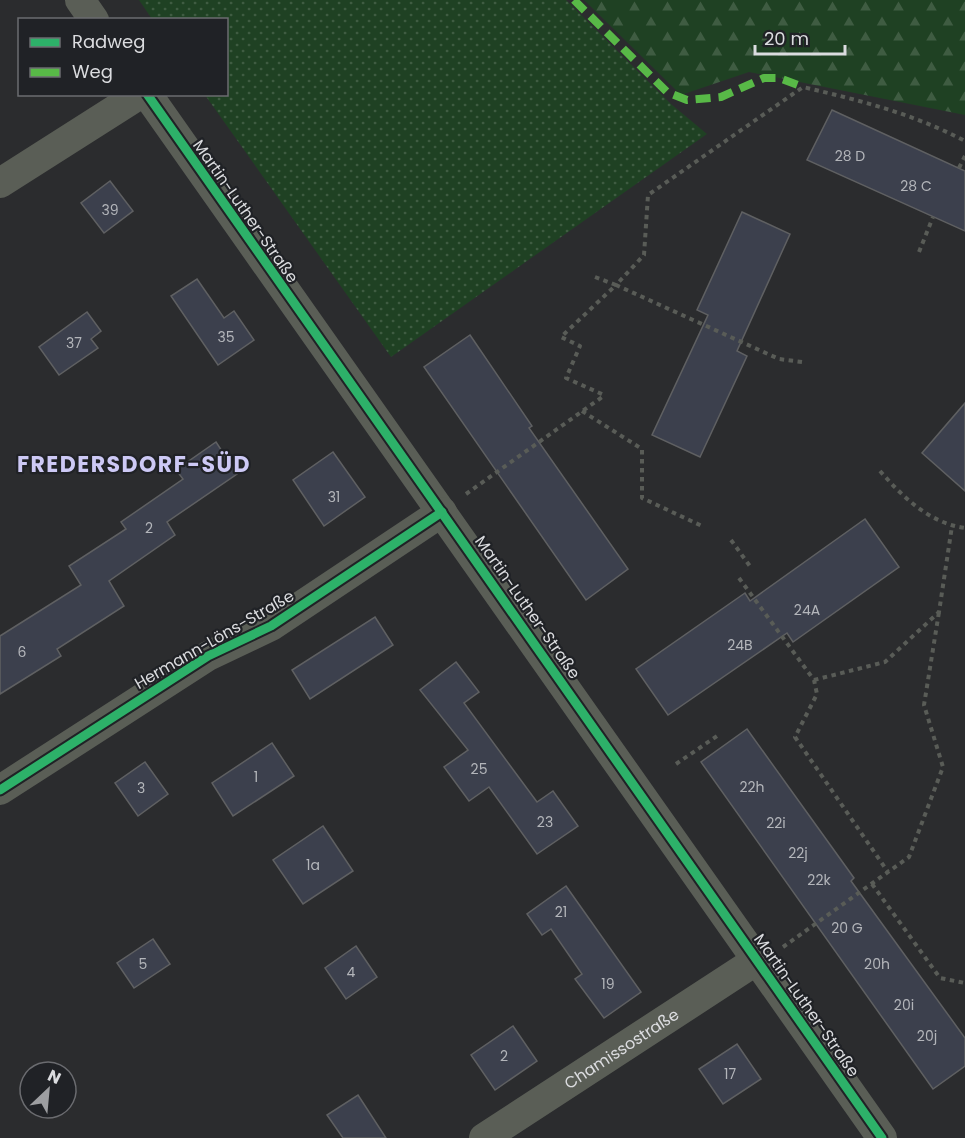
<svg xmlns="http://www.w3.org/2000/svg" width="965" height="1138" viewBox="0 0 965 1138" font-family="Poppins,sans-serif">
	<defs>
		<pattern id="grass-dots" width="8" height="8" patternUnits="userSpaceOnUse" patternTransform="scale(1.5)"><rect width="8" height="8" fill="#1f4123"/><path d="M2 2h.1M6 6h.1" fill="none" stroke="#3f5c42" stroke-width="1.8" stroke-linecap="round"/></pattern>
		<pattern id="forest-firs" width="22" height="20" patternUnits="userSpaceOnUse" patternTransform="scale(1.5)"><rect width="22" height="20" fill="#1f4123"/><path d="M5 1l3.5 6h-7zM16 11l3.5 6h-7z" fill="#3f5c42"/></pattern>
	</defs>
	<rect width="100%" height="100%" fill="#2b2c2e"/>
	<path fill="url(#grass-dots)" d="M139,0H566L671,104L707,134L391,357L205,95L226,94V20L152,19Z"/>
	<path fill="url(#forest-firs)" d="M584,0H965V115L749,72L681,95Z"/>
	<g fill="#3c404d" stroke="#5f6062" stroke-width="1.5">
		<path d="M832,110L965,171V231L807,160Z"/>
		<path d="M110,181L133,211L104,233L81,203Z"/>
		<path d="M742,212L790,234L737,351L747,356L700,457L652,435L708,315L697,310Z"/>
		<path d="M197,279L224,318L234,311L254,340L218,365L171,296Z"/>
		<path d="M87,312L101,331L91,339L98,348L59,375L39,347Z"/>
		<path d="M470,335L532,426L529,428L628,569L586,600L424,367Z"/>
		<path d="M965,403V491L922,453Z"/>
		<path d="M216,442L237,474L167,522L175,535L109,581L124,606L57,649L61,656L0,694V636L81,585L69,566L126,529L121,522L183,479L176,470Z"/>
		<path d="M333,452L365,497L324,526L293,480Z"/>
		<path d="M865,519L899,567L793,642L787,633L668,715L636,669L745,593L750,601Z"/>
		<path d="M375,617L393,645L310,699L292,670Z"/>
		<path d="M456,662L479,692L464,703L537,802L553,791L578,826L537,854L489,787L469,801L444,767L468,750L420,690Z"/>
		<path d="M747,729L854,878L851,881L965,1038V1066L933,1089L701,762Z"/>
		<path d="M272,743L294,776L233,816L212,783Z"/>
		<path d="M145,762L168,794L138,816L115,783Z"/>
		<path d="M323,826L353,871L303,904L273,860Z"/>
		<path d="M566,886L641,992L604,1018L575,979L582,974L551,929L542,935L527,914Z"/>
		<path d="M153,939L170,964L134,988L117,963Z"/>
		<path d="M356,946L377,977L346,999L325,968Z"/>
		<path d="M513,1026L537,1061L495,1090L471,1055Z"/>
		<path d="M737,1044L761,1079L723,1104L699,1069Z"/>
		<path d="M358,1095L386,1138H343L327,1115Z"/>
	</g>
	<g fill="none" stroke-linecap="round" stroke-linejoin="round">
		<g stroke="#595c57" stroke-width="4" stroke-dasharray="4.5 4.5" stroke-linecap="butt">
			<path d="M959,168L965,156"/>
			<path d="M919,252L933,217"/>
			<path d="M595,277L616,285L561,337L580,346L566,378L604,395"/>
			<path d="M802,362L779,359L616,285L644,255L648,195L803,87C862,101 911,113 965,141"/>
			<path d="M582,411L642,449V498L702,526"/>
			<path d="M880,471C903,497 929,523 965,528"/>
			<path d="M466,494L605,395"/>
			<path d="M731,540L752,569"/>
			<path d="M739,578L814,680L817,694L795,737L888,872"/>
			<path d="M814,680L885,662L939,612L952,526"/>
			<path d="M676,764L720,734"/>
			<path d="M872,884L940,978L965,983"/>
			<path d="M783,947L909,857L943,767L924,705L939,612"/>
		</g>
		<g stroke="#5a5e56" stroke-width="30">
			<path d="M80,0L94,20"/>
			<path d="M147,94L882,1138"/>
			<path d="M0,183L140,94"/>
			<path d="M0,790L208,656L271,626L442,512"/>
			<path id="s1" d="M484,1138L757,960"/>
		</g>
		<path stroke="#58b947" stroke-width="8" stroke-dasharray="15 8" stroke-linecap="butt" d="M574,0L667,92L687,100L721,97L764,78H779L803,87"/>
		<defs>
			<g id="cycleway">
				<path d="M147,94L882,1138"/>
				<path d="M0,790L208,656L271,626L442,512"/>
			</g>
		</defs>
		<use href="#cycleway" stroke="#202226" stroke-width="13"/>
		<use href="#cycleway" stroke="#2db169" stroke-width="9"/>
	</g>
	<g text-anchor="middle" stroke-width="4.5" stroke-linejoin="round" paint-order="stroke">
		<g font-size="14" fill="#b3b5ba">
			<text x="850" y="161">28 D</text>
			<text x="916" y="191">28 C</text>
			<text x="110" y="215">39</text>
			<text x="226" y="342">35</text>
			<text x="74" y="348">37</text>
			<text x="334" y="502">31</text>
			<text x="149" y="533">2</text>
			<text x="807" y="615">24A</text>
			<text x="740" y="650">24B</text>
			<text x="22" y="657">6</text>
			<text x="479" y="774">25</text>
			<text x="256" y="782">1</text>
			<text x="752" y="792">22h</text>
			<text x="141" y="793">3</text>
			<text x="545" y="827">23</text>
			<text x="776" y="828">22i</text>
			<text x="798" y="858">22j</text>
			<text x="313" y="870">1a</text>
			<text x="819" y="885">22k</text>
			<text x="561" y="917">21</text>
			<text x="847" y="933">20 G</text>
			<text x="143" y="969">5</text>
			<text x="877" y="969">20h</text>
			<text x="351" y="977">4</text>
			<text x="608" y="989">19</text>
			<text x="904" y="1010">20i</text>
			<text x="927" y="1041">20j</text>
			<text x="504" y="1061">2</text>
			<text x="730" y="1079">17</text>
		</g>
		<g font-size="16" fill="#dbdcdf" stroke="#202226">
			<text transform="translate(246 211) rotate(55)" y="6">Martin-Luther-Straße</text>
			<text transform="translate(528 607) rotate(55)" y="6">Martin-Luther-Straße</text>
			<text transform="translate(214 639) rotate(-30)" y="6">Hermann-Löns-Straße</text>
			<text transform="translate(807 1005) rotate(55)" y="6">Martin-Luther-Straße</text>
			<text dy="6" stroke="none"><textPath href="#s1" startOffset="164">Chamissostraße</textPath></text>
		</g>
		<g font-size="22" font-weight="bold" letter-spacing="1.5" fill="#cdc9f5" stroke="#202226">
			<text x="134" y="472">FREDERSDORF-SÜD</text>
		</g>
	</g>
	<rect x="18" y="18" width="210" height="78" fill="#202226" stroke="#6b6c70" stroke-width="1.5"/>
	<rect x="30" y="38" width="30" height="9" fill="#2db169" stroke="#6b6c70" stroke-width="1.5"/>
	<text x="72" y="48" font-size="18" fill="#dbdcdf">Radweg</text>
	<rect x="30" y="68" width="30" height="9" fill="#58b947" stroke="#6b6c70" stroke-width="1.5"/>
	<text x="72" y="78" font-size="18" fill="#dbdcdf">Weg</text>
	<g transform="translate(48 1090) rotate(26)"><circle r="28" fill="#202226" stroke="#6b6c70" stroke-width="1.5"/>
	<path d="M0-4.5L10 22L0 15L-10 22Z" fill="#9d9ea1"/>
	<text y="-9" font-size="16" font-weight="bold" text-anchor="middle" fill="#dbdcdf">N</text>
	</g>
	<path d="M755 45v9h90v-9" fill="none" stroke="#dbdcdf" stroke-width="3"/>
	<text x="764" y="45" font-size="18" fill="#dbdcdf" stroke="#202226" stroke-width="4.5" paint-order="stroke">20 m</text>
</svg>
